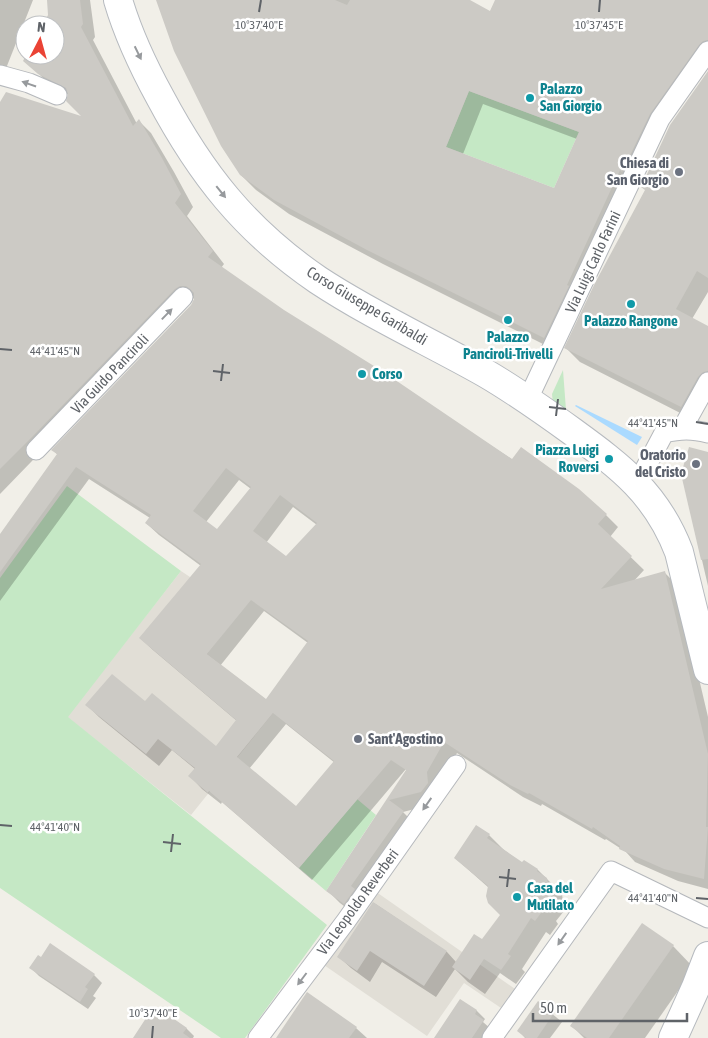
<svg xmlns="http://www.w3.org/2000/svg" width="708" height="1038" viewBox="0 0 708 1038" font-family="'Asap Condensed',sans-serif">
	<rect width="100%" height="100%" fill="#f1efe8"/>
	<g fill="#e1ded6">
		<path d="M181,571L190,577L237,616L207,654L277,708L191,815L67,717Z"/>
		<path d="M372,889L518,991L504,1010L464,983L427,1036L321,963Z"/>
	</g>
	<g fill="#c5e8c5">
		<path d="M469,91L579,132L554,188L446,147Z"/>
		<path d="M563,370L566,410L553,404L552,394Z"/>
		<path d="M67,486L181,571L68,717L327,925L245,1038H221L0,888V578Z"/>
		<path d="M357,799L376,815L326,891L299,868Z"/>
	</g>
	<path fill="#aadaff" d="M576,405L642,437L637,445L575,406Z"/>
	<g fill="#0003" fill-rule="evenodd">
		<path d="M0,0H33L5,71L0,68Z"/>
		<path d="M48,0H90L95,37L93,40L137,124L139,121L151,133L174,172L193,207L187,216L224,264L221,268L284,311L513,460L606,515L618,527L610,537L644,570L633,582L664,572L677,585L708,717V889L678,881L635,862L626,852L606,839L605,840L542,804L541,806L523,797L457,753L439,785L434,804L403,812L415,824L357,916L340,903L328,891L407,770L406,769L312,880L222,802L221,804L202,789L190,776L195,769L172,750L159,766L99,717L87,705L145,703L216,747L237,721L153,650L140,638L201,566L159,535L146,523L150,518L89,479L0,601V536L58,455L53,450L192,306L195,298L187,301L0,494V104L85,119L69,95L52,87L25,60L28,55H55V25H44L50,16ZM239,480L251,489L217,531L206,522ZM293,507L317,525L286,558L266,543ZM264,611L308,643L266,701L220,666ZM286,724L335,763L296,808L249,769Z"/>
		<path d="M157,0H468L490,12L496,0H708V66L664,128L559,352L383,264L289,214L256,190L241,175ZM483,104L577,139L555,189L463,154Z"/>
		<path d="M708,73V292L692,319L708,327V399L696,421L580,362L566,348Z"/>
		<path d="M708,453V586L682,474Z"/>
		<path d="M489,835L504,850L523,864L538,870L562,894L564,911L556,921L558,924L550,935L546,932L522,969L525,972L516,984L500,973L485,994L468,982L455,969L436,997L382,962L370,982L351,968L339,957L374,903L447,952L456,962L482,941L501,915L489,888L455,858Z"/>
		<path d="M673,946L694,968L645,1038H584L571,1025Z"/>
		<path d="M31,968L94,975L102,983L93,996L96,998L88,1009L39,976Z"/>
		<path d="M461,1001L477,1011L485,1019L483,1022L491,1029L485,1038H436Z"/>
		<path d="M539,1003L562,1022L550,1038H525L519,1031Z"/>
		<path d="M163,1022L186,1028L194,1036L193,1038H137Z"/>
		<path d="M356,1028L367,1038H278Z"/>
	</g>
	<g fill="#cccac5" fill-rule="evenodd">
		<path d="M47,0H80L83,24L81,27L133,126L139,119L162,158L181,194L175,203L213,251L208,257L284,310L382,371L512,459L521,447L579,489L607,514L598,524L632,556L601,589L665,571L708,754L706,827H708L704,879L664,869L619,849L620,846L593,827L592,829L529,793L528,794L510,785L444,742L427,772L428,783L421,792L389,800L404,811L351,886L355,889L344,904L326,891L406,770L391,760L299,868L209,791L208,793L188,776L195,768L158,739L146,754L85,705L112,674L145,701L152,693L216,746L236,720L139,638L201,564L145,523L151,515L96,480L76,467L0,572V534L57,454L51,450L191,305L194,299V293L190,289L186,286H180L175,289L32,437L0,469V102L6,92L81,116L66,101L68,94L66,88L38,74L23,61L26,55H55V25H43L48,15ZM226,468L251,487L217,529L193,511ZM280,495L317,523L286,556L253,531ZM251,600L308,641L266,699L207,654ZM273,713L334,761L296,806L237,757Z"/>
		<path d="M156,0H335L347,5L350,0H470L490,11L495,0H708V40L703,41L699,45L650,114L622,172L620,170L567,285L569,286L544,338L367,250L274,200L240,175L221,146L174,51ZM469,91L579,132L554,188L446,147Z"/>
		<path d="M708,71V278L697,271L676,309L708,326V371L703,372L698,377L681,407L564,348L595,283L645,190L641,187L670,125Z"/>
		<path d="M689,447L708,452V559L701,560L681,474Z"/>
		<path d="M476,825L490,834L487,838L522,862L524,860L538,869L537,871L547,878L550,896L542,906L544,909L535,921L531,918L508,954L511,956L501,970L484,959L470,980L452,967L474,934L482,939L500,915L488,903L486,896L488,886L454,858Z"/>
		<path d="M373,902L447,951L424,986L370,951L357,971L337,957Z"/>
		<path d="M642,923L674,945L609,1038H587L570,1026Z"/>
		<path d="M50,943L95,974L85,987L88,989L80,1002L29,968L38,955L41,957Z"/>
		<path d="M307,992L357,1027L349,1038H276Z"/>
		<path d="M460,999L477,1010L475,1014L484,1020L472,1038H434Z"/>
		<path d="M538,1001L554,1013L537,1038H526L517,1031Z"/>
		<path d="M150,1012L163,1020L167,1014L187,1028L183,1033L190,1038H133Z"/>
	</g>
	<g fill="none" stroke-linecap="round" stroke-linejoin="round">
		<defs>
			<g id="street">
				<path d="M0,75L29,83L57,95"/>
				<path d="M528,399L660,119L708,51"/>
				<path d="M682,429L708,382"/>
				<path d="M36,450L183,297"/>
				<path d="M637,484L664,433C681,429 692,429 708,433"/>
				<path d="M258,1038L346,921L456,765"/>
				<path d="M492,1038L611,871L708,918"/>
			</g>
			<g id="secondary">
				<path d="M118,0C128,34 143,66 160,97C201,174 245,230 318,280C371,315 430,342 485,373C516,391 544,411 573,432C621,467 657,494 679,552L708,670"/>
				<path d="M673,1038L696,987L708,956"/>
			</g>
		</defs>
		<use href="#street" stroke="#b5b8bc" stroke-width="21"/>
		<use href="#secondary" stroke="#b6babf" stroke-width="30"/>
		<use href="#street" stroke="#fff" stroke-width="19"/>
		<use href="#secondary" stroke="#fff" stroke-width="28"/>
	</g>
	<defs><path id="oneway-solid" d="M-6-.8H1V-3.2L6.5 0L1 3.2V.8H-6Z" transform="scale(1.25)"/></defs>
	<g fill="#979a9d">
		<use href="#oneway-solid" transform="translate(138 53) rotate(64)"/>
		<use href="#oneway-solid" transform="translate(29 84) rotate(-161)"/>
		<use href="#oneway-solid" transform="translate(221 192) rotate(51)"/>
		<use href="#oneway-solid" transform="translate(167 314) rotate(-46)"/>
		<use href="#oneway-solid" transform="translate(427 804) rotate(125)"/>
		<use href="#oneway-solid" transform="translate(562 939) rotate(125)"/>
		<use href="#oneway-solid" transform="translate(302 979) rotate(127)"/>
	</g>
	<path fill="none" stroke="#5f6368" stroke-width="2" d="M259,12L261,0M599,12L600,0M0,349L12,350M213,371L230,373M221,381L223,364M549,407L566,409M556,416L558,399M696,422L708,424M0,825L12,826M163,842L181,844M171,852L173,834M499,877L516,879M507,887L509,869M696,898L708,899M152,1038L153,1026"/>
	<g fill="#0f9aa8" stroke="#fff" stroke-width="2">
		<circle cx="530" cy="98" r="5"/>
		<circle cx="631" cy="304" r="5"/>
		<circle cx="508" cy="320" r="5"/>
		<circle cx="362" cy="374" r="5"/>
		<circle cx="609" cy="459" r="5"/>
		<circle cx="517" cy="897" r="5"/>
	</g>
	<g fill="#6b7280" stroke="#fff" stroke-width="2">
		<circle cx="679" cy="172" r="5"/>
		<circle cx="696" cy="464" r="5"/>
		<circle cx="358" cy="739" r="5"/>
	</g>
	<g text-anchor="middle" stroke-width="5" stroke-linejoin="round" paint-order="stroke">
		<g font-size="15" font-weight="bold" fill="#0d838f" stroke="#fff" text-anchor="start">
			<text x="540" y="94">Palazzo<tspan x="540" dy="17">San Giorgio</tspan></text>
			<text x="631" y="326" text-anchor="middle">Palazzo Rangone</text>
			<text x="508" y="342" text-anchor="middle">Palazzo<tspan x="508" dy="17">Panciroli-Trivelli</tspan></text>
			<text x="372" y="379">Corso</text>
			<text x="599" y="455" text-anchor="end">Piazza Luigi<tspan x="599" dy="17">Roversi</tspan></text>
			<text x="527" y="893">Casa del<tspan x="527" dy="17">Mutilato</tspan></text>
		</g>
		<g font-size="15" font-weight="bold" fill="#5b616d" stroke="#fff" text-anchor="end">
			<text x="669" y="168">Chiesa di<tspan x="669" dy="17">San Giorgio</tspan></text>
			<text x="686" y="460">Oratorio<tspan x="686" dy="17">del Cristo</tspan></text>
			<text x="368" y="744" text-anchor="start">Sant'Agostino</text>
		</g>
		<g font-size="15" fill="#5f6368" stroke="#fff">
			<text transform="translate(593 262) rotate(-65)" y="5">Via Luigi Carlo Farini</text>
			<text transform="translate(367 306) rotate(31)" y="5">Corso Giuseppe Garibaldi</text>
			<text transform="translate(110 374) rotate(-46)" y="5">Via Guido Panciroli</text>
			<text transform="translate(358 902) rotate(-54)" y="5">Via Leopoldo Reverberi</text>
		</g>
	</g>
	<g font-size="12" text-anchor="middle" fill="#5f6368" stroke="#fff" stroke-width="5" stroke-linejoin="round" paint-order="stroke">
		<text x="259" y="29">10°37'40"E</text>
		<text x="599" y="29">10°37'45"E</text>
		<text x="55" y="355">44°41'45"N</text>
		<text x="653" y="427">44°41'45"N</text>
		<text x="55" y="831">44°41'40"N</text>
		<text x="653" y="902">44°41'40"N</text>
		<text x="153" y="1017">10°37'40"E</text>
	</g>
	<g transform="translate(40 40) rotate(6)"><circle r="24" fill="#ffffff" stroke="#bfc1c3"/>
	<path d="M0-4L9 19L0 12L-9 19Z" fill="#ea4335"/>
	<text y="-8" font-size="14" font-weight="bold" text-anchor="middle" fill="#5f6368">N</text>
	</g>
	<path d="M533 1013v8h154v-8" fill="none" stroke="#5f6368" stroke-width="2.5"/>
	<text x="540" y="1013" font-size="15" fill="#5f6368" stroke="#ffffff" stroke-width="4" paint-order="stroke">50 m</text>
</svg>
